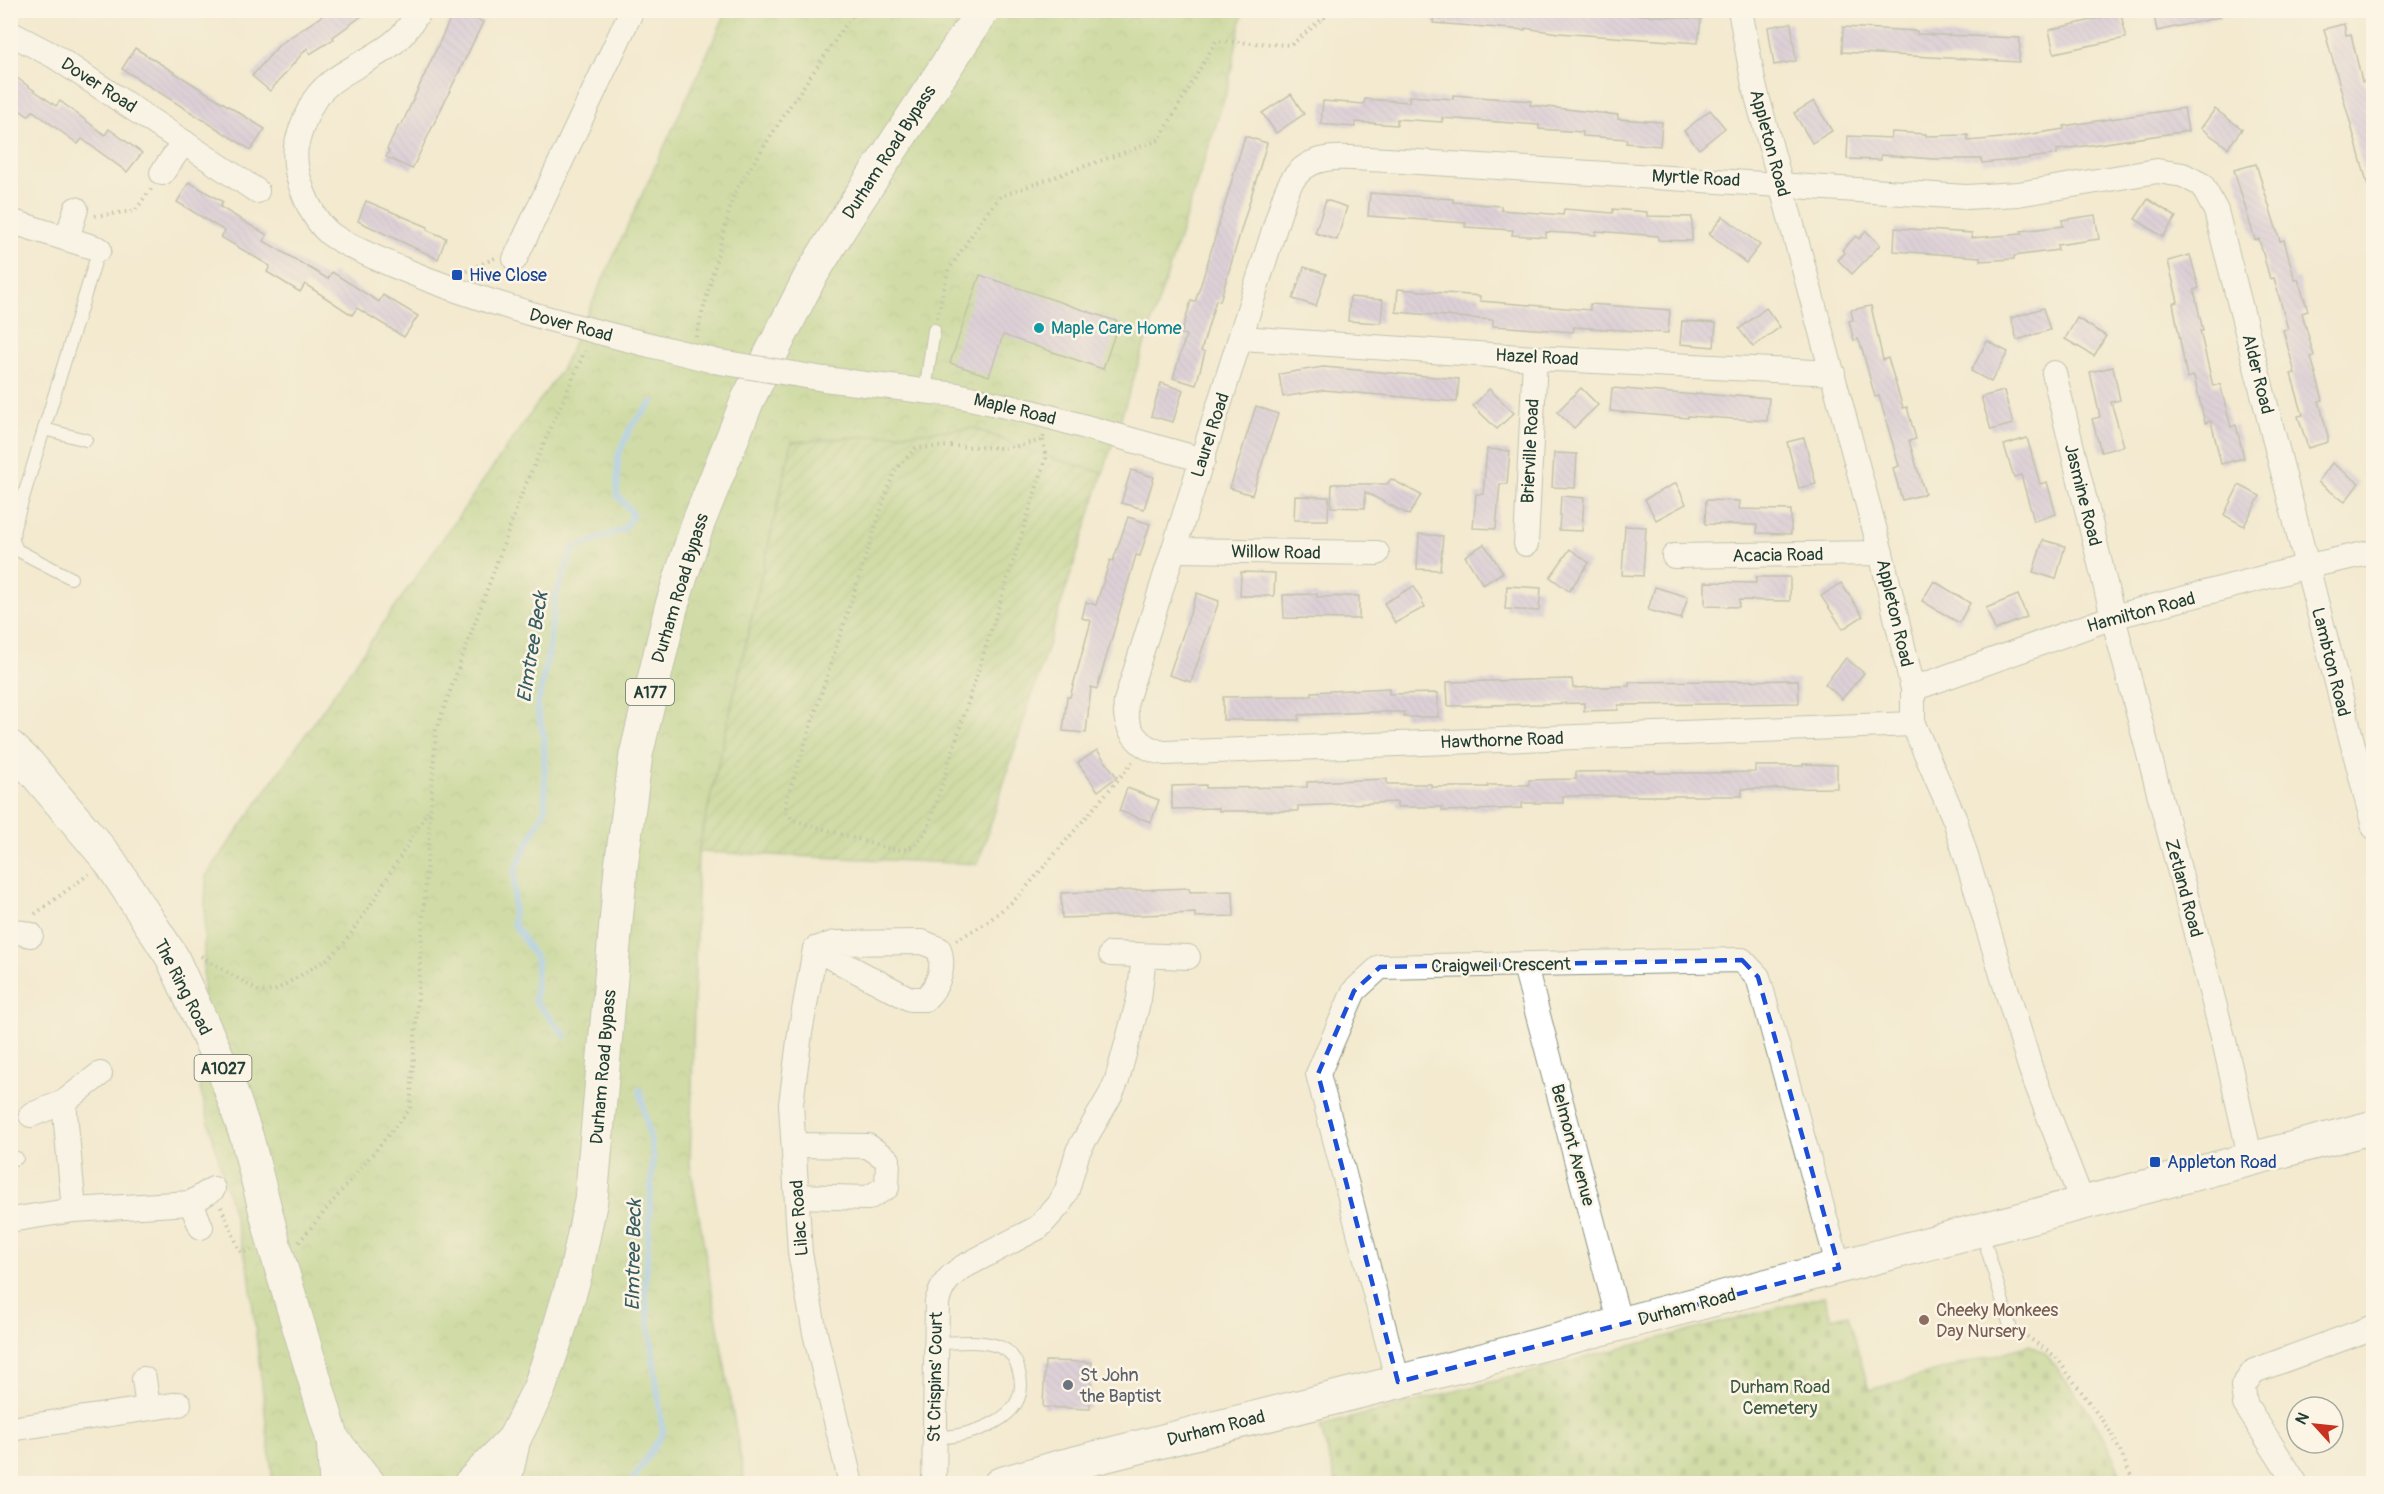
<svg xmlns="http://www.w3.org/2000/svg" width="2384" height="1494" viewBox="0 0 2384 1494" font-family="Pangolin,sans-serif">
	<defs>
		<pattern id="cemetery-stones" width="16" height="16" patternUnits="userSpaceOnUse" patternTransform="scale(1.5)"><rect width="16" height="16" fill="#a7cb74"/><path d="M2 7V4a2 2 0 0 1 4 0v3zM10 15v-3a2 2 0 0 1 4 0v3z" fill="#87a660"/></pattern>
		<pattern id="park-crowns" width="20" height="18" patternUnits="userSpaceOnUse" patternTransform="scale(1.5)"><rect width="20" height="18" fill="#a7cb74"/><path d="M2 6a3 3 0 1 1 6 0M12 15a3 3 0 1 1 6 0" fill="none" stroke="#87a660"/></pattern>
		<pattern id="garden-furrows" width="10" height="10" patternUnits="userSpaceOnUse" patternTransform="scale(1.5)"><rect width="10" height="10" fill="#a7cb74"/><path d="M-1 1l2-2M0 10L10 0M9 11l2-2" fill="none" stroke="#87a660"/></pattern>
		<pattern id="building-back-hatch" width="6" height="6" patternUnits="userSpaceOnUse" patternTransform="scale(1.5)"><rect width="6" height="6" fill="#c3b2e2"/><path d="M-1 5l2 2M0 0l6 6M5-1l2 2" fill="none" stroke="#9e92b8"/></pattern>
	</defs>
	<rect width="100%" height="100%" fill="#fcf5e5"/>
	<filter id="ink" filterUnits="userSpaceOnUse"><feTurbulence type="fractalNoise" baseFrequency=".0167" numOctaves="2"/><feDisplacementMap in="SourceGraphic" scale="12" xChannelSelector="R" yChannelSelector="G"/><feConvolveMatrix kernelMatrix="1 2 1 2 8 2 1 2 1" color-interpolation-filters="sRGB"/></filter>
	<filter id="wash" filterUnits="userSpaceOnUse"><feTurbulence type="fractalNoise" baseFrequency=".008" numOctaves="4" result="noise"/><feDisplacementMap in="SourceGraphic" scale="24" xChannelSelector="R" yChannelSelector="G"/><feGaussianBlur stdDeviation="1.35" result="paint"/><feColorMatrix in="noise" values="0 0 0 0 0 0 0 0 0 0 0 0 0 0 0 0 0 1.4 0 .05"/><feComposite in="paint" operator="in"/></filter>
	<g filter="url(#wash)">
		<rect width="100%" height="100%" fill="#f3eacf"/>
		<path fill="url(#cemetery-stones)" stroke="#638454" stroke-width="1.5" d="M1824,1296L1831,1318L1848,1314L1869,1390L2030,1345L2047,1355L2099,1426L2125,1483H1336L1320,1426Z"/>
		<path fill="url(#park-crowns)" stroke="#638454" stroke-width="1.5" d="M727,11H1243L1228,87L1103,473L1048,457L792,443L698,852L690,1164L745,1483H273L249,1273L200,1089L206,876L561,370Z"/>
		<path fill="url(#garden-furrows)" stroke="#638454" stroke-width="1.5" d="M974,428L1048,457L1103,473L978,864L698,852L792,442Z"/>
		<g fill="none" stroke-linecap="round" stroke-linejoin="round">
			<g stroke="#7fbcf2" stroke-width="6">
				<path d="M566,1036L535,1001L537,960L513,923L515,870L545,809L544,737L537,708L548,656L555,597L573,549L624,529L633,514L617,495L618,456L631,426L653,402"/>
				<path d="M630,1484L663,1433L645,1292L653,1154L640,1090"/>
			</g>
		</g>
		<g id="blocks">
			<g fill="url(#building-back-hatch)">
				<path d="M331,10H370L333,37L334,39L310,54L307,48L270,91L252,76L280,44Z"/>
				<path d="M456,10L483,22L412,169L386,157L389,151L387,149L399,125L401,126L452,15H454Z"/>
				<path d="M1434,10H1613V13L1701,19L1698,43L1558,33L1525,28V30L1433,23Z"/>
				<path d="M2153,10H2219L2220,17L2157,31Z"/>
				<path d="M2121,13L2126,38L2054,53L2049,30Z"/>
				<path d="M1791,23L1796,61L1774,65L1768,27Z"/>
				<path d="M2344,24L2346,35L2351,34L2362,82L2365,81L2373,113V185L2368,186L2324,29Z"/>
				<path d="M1843,27L1917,31V34L2020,38L2019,62L1842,52Z"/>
				<path d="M135,48L265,129L251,150L122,69Z"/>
				<path d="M10,73L56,106L60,101L105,135L109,129L142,153L127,172L82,139L78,144L33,111L28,116L10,103Z"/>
				<path d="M1291,94L1304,114L1276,133L1262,113Z"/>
				<path d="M1453,95L1531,101L1530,105L1618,115V119L1662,122L1660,146L1626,143L1627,139L1583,136V132L1539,129V125L1442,118V122L1397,119V125L1355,122V127L1321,124L1323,101L1364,104L1365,99L1409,102V96L1453,99Z"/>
				<path d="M1814,101L1832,131L1812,143L1794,113Z"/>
				<path d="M2184,108L2188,131L2057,150V154L2024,159L1982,163L1981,159H1934L1881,155V160L1847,159L1848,136L1891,138L1892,132L1926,134V136L1968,135V141L2013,137L2064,129V126Z"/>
				<path d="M2215,109L2242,129L2228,148L2201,128Z"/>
				<path d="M1710,110L1725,128L1699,149L1684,131Z"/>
				<path d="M1245,136L1267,143L1220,301L1216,300L1201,351L1205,352L1196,385L1173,378L1186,335L1181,334L1191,301L1195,302L1203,278Z"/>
				<path d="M2256,164L2280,241L2284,240L2295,280L2298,279L2308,311L2302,313L2314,356L2311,357L2323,400L2319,401L2328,436V442L2308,448L2298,416L2303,415L2291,374L2295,373L2283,330L2288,329L2274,278L2270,279L2259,239L2255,240L2234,170Z"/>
				<path d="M189,182L223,202L220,207L267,235L264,241L328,279L332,272L379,302L383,295L418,316L404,337L357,308L352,315L305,284L300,292L267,272L270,266L221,237L225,231L177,202Z"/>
				<path d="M1370,193L1453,199V202L1501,206V210L1563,215L1564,209L1613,213V209L1647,212V216L1692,217V241L1658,240V236L1596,231V235L1546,232V237L1512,235L1513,230L1465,227L1466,223L1368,216Z"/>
				<path d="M2148,199L2176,217L2163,237L2135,219Z"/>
				<path d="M1326,200L1347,207L1337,240L1315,233Z"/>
				<path d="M366,201L428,227L427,230L446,238L438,259L358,221Z"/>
				<path d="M2095,215L2099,239L2057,245L2058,250L2014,256V259L1980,261V257L1894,251L1895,228L1972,233V238L2022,234L2021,231L2063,226L2062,220Z"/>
				<path d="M1723,216L1760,245L1746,263L1709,234Z"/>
				<path d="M1866,231L1880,245L1852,274L1838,260L1845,253L1842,250L1856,236L1859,239Z"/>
				<path d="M2190,255L2199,288L2194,290L2203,331H2200L2213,386L2220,384L2231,427L2236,425L2244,458L2221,464L2211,421L2205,423L2194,376L2187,378L2173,303L2178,302L2168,261Z"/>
				<path d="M1304,267L1326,274L1316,306L1293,299Z"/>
				<path d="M980,275L1119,322L1103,369L1003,335L989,376L950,363Z"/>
				<path d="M1398,289L1480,296V301L1541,306L1590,310V304L1670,310L1668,333L1574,327L1573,332L1509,327L1493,326V320L1396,312Z"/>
				<path d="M1350,297L1383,300L1381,323L1348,321Z"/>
				<path d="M1871,306L1883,360L1888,358L1903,408L1907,407L1916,439L1909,441L1925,494L1902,500L1893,468L1899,466L1879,396L1875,397L1862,349L1858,339L1854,341L1849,321L1853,320L1851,310Z"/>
				<path d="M1766,308L1780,327L1753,347L1739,329Z"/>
				<path d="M2043,308L2050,330L2017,340L2011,318Z"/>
				<path d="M2077,318L2106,336L2094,356L2065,339Z"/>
				<path d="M1682,321L1716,323L1714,347L1680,344Z"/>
				<path d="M1987,341L2008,352L1991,382L1971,371Z"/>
				<path d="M1323,367L1459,379L1457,402L1324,390L1283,397L1279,374Z"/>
				<path d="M2113,367L2120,400L2111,402L2124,446L2101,452L2092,419L2100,417L2090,372Z"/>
				<path d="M1161,383L1183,390L1173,422L1151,416Z"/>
				<path d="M1581,388L1598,405L1574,428L1557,412Z"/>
				<path d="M1612,388L1696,395V393L1734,397L1735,395L1769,398L1767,421L1688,416V418L1610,411Z"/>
				<path d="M1489,389L1514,413L1497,429L1473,406Z"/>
				<path d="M2004,391L2013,424L1991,430L1981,397Z"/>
				<path d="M1256,406L1278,414L1252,495L1230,488Z"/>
				<path d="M1804,438L1816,484L1799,488L1787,442Z"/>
				<path d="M2027,438L2040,484L2047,482L2056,514L2034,521L2021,475L2014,477L2004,445Z"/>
				<path d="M1487,449L1510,451L1507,484H1500L1496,529L1473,528L1476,494H1483Z"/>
				<path d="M1554,453L1577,454L1575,488L1552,487Z"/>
				<path d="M2332,463L2359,483L2345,502L2318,482Z"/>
				<path d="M1131,470L1154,477L1144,509L1121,503Z"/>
				<path d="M1391,479L1421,495L1409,515L1365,492V508L1331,507L1332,484H1387Z"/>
				<path d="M1676,483L1686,504L1656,520L1645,499Z"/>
				<path d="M2239,485L2260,496L2244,526L2224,515Z"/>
				<path d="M1295,496L1329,497L1328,520H1294Z"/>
				<path d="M1561,496L1584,498L1582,531L1559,530Z"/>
				<path d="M1706,500L1740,501L1739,509L1791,510V534L1757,533V525L1705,524Z"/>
				<path d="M1128,517L1150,524L1140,556L1136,555L1097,689L1091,687L1086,733L1063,731L1067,697H1070L1091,621L1082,618L1086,602L1096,605L1110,560L1113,561Z"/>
				<path d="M1625,526L1646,527L1643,576L1622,575Z"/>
				<path d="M1419,534L1443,536L1440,570L1417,569Z"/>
				<path d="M2043,540L2065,546L2056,579L2033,572Z"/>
				<path d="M1484,544L1503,572L1483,585L1465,556Z"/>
				<path d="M1570,549L1589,563L1569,591L1550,577Z"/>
				<path d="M1241,572L1275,573L1274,596H1240Z"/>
				<path d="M1756,577H1790V601L1739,600V607L1705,606V582L1756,583Z"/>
				<path d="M1934,581L1970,603L1959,623L1922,601Z"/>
				<path d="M1841,583L1863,616L1843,629L1821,596Z"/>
				<path d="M1414,586L1425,607L1395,623L1384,603Z"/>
				<path d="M1507,586L1541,588L1539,611L1505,609Z"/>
				<path d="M1655,587L1688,597L1681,619L1648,610Z"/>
				<path d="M1197,593L1219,601L1191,682L1169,675Z"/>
				<path d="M1317,594V597L1359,596V619L1284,618L1283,595Z"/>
				<path d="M2018,595L2027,617L1995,630L1986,608Z"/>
				<path d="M1846,658L1864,673L1842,699L1825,684Z"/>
				<path d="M1572,679L1573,688L1629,686V682L1798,680L1799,703L1618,705V710L1584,711V703L1448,706L1447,682Z"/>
				<path d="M1389,688V694L1438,693V717H1404V712H1372L1299,715V720H1223V697L1312,696V692Z"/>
				<path d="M1097,750L1117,777L1098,791L1078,763Z"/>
				<path d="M1803,764L1837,765V788L1742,789V796H1563V803H1522V808L1476,810L1442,811V807H1397V802L1298,806V811H1219V808L1172,809V786L1206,785V788L1307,787V782L1387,779V784H1431V787H1488V785H1529V780L1576,779V772L1655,771V773H1709L1755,772V766H1803Z"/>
				<path d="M1127,788L1159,800L1151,822L1119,811Z"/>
				<path d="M1189,888L1190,892L1233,891L1234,916L1195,917V913L1062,918L1061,893Z"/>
				<path d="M1045,1361L1092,1362L1090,1409L1043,1407Z"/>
			</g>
		</g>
	</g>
	<g filter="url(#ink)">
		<use href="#blocks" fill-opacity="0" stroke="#899482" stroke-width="1.5"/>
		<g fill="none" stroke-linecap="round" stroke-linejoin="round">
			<defs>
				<g id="lane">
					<path d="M925,392L934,330"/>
					<path d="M44,429L14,528L13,541L17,550L71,578"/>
					<path d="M86,440L44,429L99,249"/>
					<path d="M10,1160L17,1158"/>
					<path d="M1982,1232L2010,1326"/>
					<path d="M934,1438C969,1436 1033,1420 1019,1372C1017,1362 1011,1351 1000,1347C981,1339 957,1343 936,1343"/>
				</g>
				<g id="street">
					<path d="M420,10C414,19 408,29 401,36C375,63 326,72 310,108C304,120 299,134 296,147C292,172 309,216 329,233C343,245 383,261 402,269C502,311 608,334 714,361"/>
					<path d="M1740,10L1754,85L1881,553L1913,689V724L1955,820L2031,1070L2083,1204"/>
					<path d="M10,33L54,56L257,191"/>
					<path d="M162,173L184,142"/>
					<path d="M10,221L99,249"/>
					<path d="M67,239L76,209"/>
					<path d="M515,259L632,10"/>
					<path d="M1241,338L1535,358L1833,373"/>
					<path d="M2054,373L2113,617L2224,1041L2251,1160"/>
					<path d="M824,379L957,395L1036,413L1203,460"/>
					<path d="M1526,544L1535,358"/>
					<path d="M1175,550L1377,553"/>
					<path d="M1674,556L1881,553"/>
					<path d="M1913,689L2113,617L2308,566L2374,552"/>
					<path d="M1913,724L1165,753C1138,749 1123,728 1126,701L1285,195C1303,146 1344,159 1387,160L1966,197L2018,194L2157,171L2183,175L2202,185L2216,211L2374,827"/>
					<path d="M10,930L31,935"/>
					<path d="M922,942L939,949C945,967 939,986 925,999H910L815,949L835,943Z"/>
					<path d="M815,949L800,1033L791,1104L800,1253L815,1333L851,1484"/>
					<path d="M1111,954L1188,957"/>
					<path d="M1525,966L1620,1325"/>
					<path d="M64,1102L74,1210"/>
					<path d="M31,1115L64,1102L100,1074"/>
					<path d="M795,1145L868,1146L888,1160L887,1187L868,1198L797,1196"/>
					<path d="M191,1203L201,1227"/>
					<path d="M10,1220L74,1210L191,1203L213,1189"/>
					<path d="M144,1379L148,1408"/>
					<path d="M1398,1382L1318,1074L1354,991L1380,967L1742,960L1758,977L1839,1268"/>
					<path d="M10,1429L179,1404"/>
					<path d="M934,1484L937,1302C942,1285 948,1277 963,1267L1039,1227L1059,1205L1067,1190L1078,1151L1111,1094L1117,1080L1139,999L1144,956"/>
					<path d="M2296,1484L2245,1404L2243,1386L2254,1371L2374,1327"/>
				</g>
				<path id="secondary" d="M1000,1484L1055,1468L1398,1382L2374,1127"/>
				<g id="primary">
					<path d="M10,747L28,764L109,860L172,957L224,1071L247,1138L274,1244L333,1440L336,1484"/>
					<path d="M333,1440L369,1484"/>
					<path d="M470,1484L514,1439"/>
					<path d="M504,1484L514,1439L539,1389L557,1336L576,1272L591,1200L621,867L636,755L671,608L697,526L748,399L810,277L852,209L983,10"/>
				</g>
			</defs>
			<use href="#lane" stroke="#899482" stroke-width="14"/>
			<use href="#street" stroke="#899482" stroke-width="26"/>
			<use href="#secondary" stroke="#899482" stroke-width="35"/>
			<use href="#primary" stroke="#899482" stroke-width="35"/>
			<g stroke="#899482" stroke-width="4" stroke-dasharray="1.5 4.5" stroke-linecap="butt">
				<path d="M1315,10L1324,19"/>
				<path d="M95,216L135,211L151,189"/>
				<path d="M466,271L495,258"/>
				<path d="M937,318L948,271L984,216L1001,196L1159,140L1216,41L1291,45L1333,10"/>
				<path d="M696,337L734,193L792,103L856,10"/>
				<path d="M1043,440L1046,458L928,828C916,846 913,851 891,849L793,820L786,812V802L888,488L896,469L916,448L952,446L1009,448L1043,440L1044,435"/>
				<path d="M35,914L89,874"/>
				<path d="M956,940L985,924L1019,896L1133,762"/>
				<path d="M201,956L260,992L276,990L329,958L345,942L375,898L428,811"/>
				<path d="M221,1207L241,1253L251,1250"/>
				<path d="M299,1242L410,1109L436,730L524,488L585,351"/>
				<path d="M2022,1333L2056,1357L2112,1434L2135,1484"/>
			</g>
			<use href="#lane" stroke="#fff" stroke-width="12"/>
			<use href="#street" stroke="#fff" stroke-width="24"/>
			<use href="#secondary" stroke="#fff" stroke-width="33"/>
			<use href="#primary" stroke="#fff" stroke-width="33"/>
			<defs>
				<path id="street-bridge" d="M714,361L824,379"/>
			</defs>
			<use href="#street-bridge" stroke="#899482" stroke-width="26" stroke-linecap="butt"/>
			<use href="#street-bridge" stroke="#fff" stroke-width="24"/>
		</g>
	</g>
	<path d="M0 0H2384V1494H0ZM1742,960L1758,977L1839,1268L1398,1382L1318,1074L1354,991L1380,967Z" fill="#f3eacf" fill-opacity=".55" fill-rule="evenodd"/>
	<path fill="none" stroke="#1d4ed8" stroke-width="4.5" stroke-dasharray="12 8" stroke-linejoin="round" d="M1742,960L1758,977L1839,1268L1398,1382L1318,1074L1354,991L1380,967Z"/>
	<g fill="#1a4fb4" stroke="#fcf5e5" stroke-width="2">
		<rect x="451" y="269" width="12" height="12" rx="3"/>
		<rect x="2149" y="1156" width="12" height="12" rx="3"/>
	</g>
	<circle fill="#0f9aa8" stroke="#fcf5e5" stroke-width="2" cx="1039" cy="328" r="6"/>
	<circle fill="#8d6e63" stroke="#fcf5e5" stroke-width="2" cx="1924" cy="1320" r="6"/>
	<circle fill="#6b7280" stroke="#fcf5e5" stroke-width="2" cx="1068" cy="1385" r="6"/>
	<g text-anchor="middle" stroke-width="5" stroke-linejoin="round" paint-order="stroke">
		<g fill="#fcf5e5" stroke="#617469" stroke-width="1.5">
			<rect x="626" y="679" width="48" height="26" rx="4.5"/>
			<rect x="194.5" y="1055" width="57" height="26" rx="4.5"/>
		</g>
		<g font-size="16" font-weight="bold" fill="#1f3d34">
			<text x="650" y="698">A177</text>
			<text x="223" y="1074">A1027</text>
		</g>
		<g font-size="18" fill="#1f3d34" stroke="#fcf5e5">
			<text transform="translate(99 85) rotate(33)" y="6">Dover Road</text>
			<text transform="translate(1770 143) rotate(75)" y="6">Appleton Road</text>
			<text transform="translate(889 152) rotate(-57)" y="6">Durham Road Bypass</text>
			<text transform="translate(1696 178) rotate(3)" y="6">Myrtle Road</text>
			<text transform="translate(571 325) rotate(15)" y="6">Dover Road</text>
			<text transform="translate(1537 357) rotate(3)" y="6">Hazel Road</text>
			<text transform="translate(2258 374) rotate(76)" y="6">Alder Road</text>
			<text transform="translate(1015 409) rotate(14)" y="6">Maple Road</text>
			<text transform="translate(1210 435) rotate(-72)" y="6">Laurel Road</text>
			<text transform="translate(1530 451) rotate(-87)" y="6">Brierville Road</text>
			<text transform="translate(2083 495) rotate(76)" y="6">Jasmine Road</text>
			<text transform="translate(1276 552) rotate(1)" y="6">Willow Road</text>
			<text transform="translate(1778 555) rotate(-1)" y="6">Acacia Road</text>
			<text transform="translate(680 588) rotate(-73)" y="6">Durham Road Bypass</text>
			<text transform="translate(2141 612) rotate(-15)" y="6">Hamilton Road</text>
			<text transform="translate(1895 613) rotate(77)" y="6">Appleton Road</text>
			<text transform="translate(2331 662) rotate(76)" y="6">Lambton Road</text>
			<text transform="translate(1502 740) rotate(-2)" y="6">Hawthorne Road</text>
			<text transform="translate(2184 888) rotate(75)" y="6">Zetland Road</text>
			<text transform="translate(1501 965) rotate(-1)" y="6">Craigweil Crescent</text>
			<text transform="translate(183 987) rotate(63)" y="6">The Ring Road</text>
			<text transform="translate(603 1067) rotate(-85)" y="6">Durham Road Bypass</text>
			<text transform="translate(1573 1145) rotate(75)" y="6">Belmont Avenue</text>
			<text transform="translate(799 1218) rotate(-94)" y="6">Lilac Road</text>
			<text transform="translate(1687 1307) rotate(-15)" y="6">Durham Road</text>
			<text transform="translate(935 1377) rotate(-89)" y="6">St Crispins' Court</text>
			<text transform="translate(1216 1428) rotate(-14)" y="6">Durham Road</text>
		</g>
		<g font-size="18" fill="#164399" stroke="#fcf5e5" text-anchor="start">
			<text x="469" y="281">Hive Close</text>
			<text x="2167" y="1168">Appleton Road</text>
		</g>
		<g font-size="18" fill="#0d838f" stroke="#fcf5e5" text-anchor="start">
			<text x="1051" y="334">Maple Care Home</text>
		</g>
		<g font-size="18" fill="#785e54" stroke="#fcf5e5" text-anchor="start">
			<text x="1936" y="1316">Cheeky Monkees<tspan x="1936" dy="21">Day Nursery</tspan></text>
		</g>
		<g font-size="18" fill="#5b616d" stroke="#fcf5e5" text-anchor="start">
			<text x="1080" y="1381">St John<tspan x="1080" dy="21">the Baptist</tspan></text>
		</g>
		<g font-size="18" fill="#3a5941" stroke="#fcf5e5">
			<text x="1780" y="1393">Durham Road<tspan x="1780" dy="21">Cemetery</tspan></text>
		</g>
		<g font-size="20" font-style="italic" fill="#375d64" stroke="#fcf5e5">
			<text transform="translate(532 647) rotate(-81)" y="7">Elmtree Beck</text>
			<text transform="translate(633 1255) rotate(-89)" y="7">Elmtree Beck</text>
		</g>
	</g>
	<rect width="2384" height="1494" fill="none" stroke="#fcf5e5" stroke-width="36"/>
	<g transform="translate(2315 1425) rotate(297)"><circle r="28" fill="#fcf5e5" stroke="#a4ab9e" stroke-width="1.5"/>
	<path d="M0-4.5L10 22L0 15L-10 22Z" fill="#c8321e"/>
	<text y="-9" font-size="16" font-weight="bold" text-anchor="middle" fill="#1f3d34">N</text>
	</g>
</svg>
